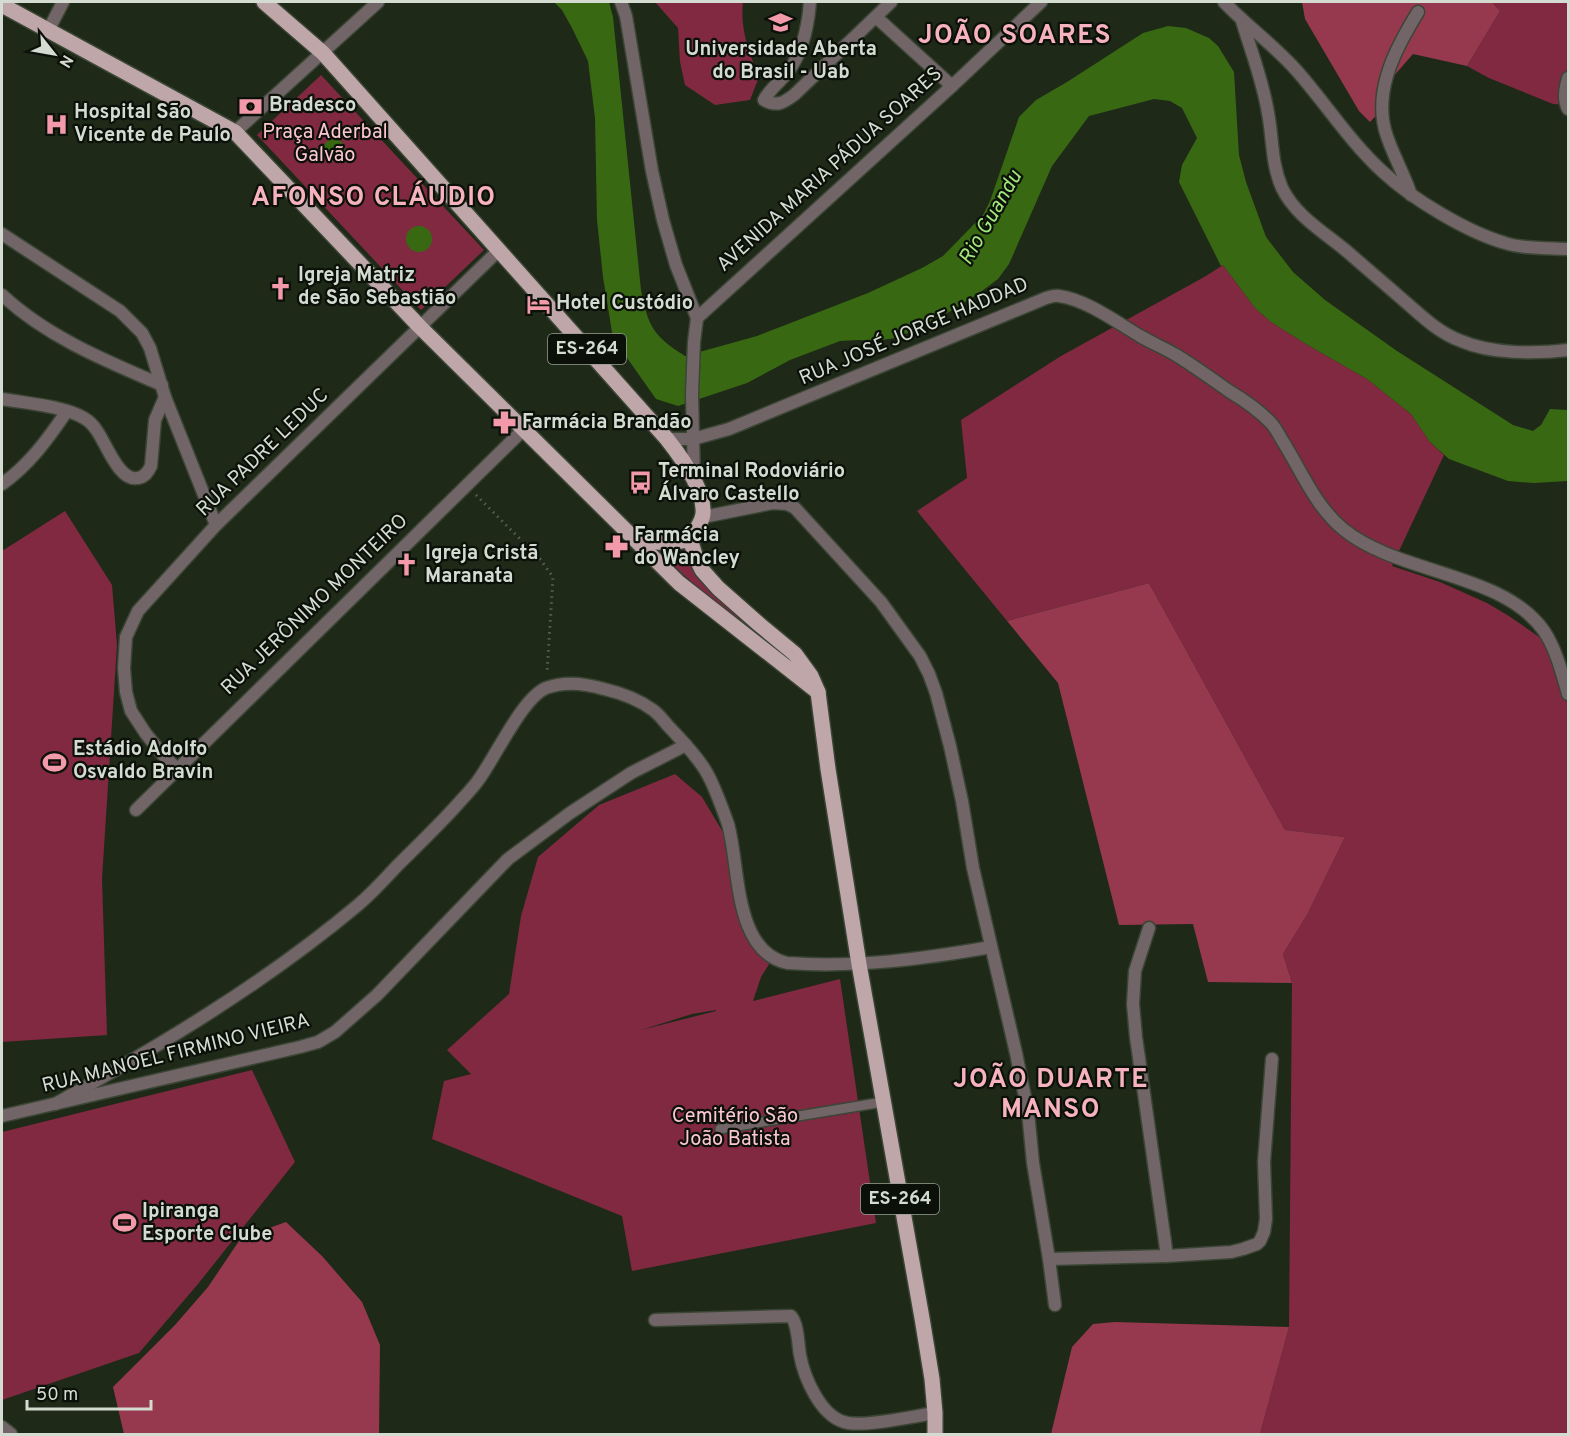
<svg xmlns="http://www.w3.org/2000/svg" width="1570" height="1436" font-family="Overpass,sans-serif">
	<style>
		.green { fill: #802940; fill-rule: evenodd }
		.forest { fill: #96394f }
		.water { fill: #386912 }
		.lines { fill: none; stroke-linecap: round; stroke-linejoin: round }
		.service-casing { stroke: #3b4535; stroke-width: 12 }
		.minor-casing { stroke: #3b4535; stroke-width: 15 }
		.tertiary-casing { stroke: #3b4535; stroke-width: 15 }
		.primary-casing { stroke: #3b4535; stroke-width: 18 }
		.path { stroke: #586253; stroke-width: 3; stroke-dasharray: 1.5 4.5; stroke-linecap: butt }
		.service { stroke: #716567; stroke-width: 9 }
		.minor { stroke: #716567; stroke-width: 12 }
		.tertiary { stroke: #716567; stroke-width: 12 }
		.primary { stroke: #bea6a9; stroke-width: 15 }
		.labels { text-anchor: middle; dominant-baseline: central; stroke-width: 4.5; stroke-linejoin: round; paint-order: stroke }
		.shield { fill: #0b1009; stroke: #989e94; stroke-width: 1.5 }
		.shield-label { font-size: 18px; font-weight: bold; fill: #d4dbd0 }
		.poi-label { font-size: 20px; font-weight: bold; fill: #d4dbd0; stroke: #0b1009; text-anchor: start }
		.park-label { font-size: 20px; fill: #fdc7cf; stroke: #0b1009 }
		.street-label { font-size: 20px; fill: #d4dbd0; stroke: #0b1009 }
		.water-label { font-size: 21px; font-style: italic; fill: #a2e77b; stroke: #0b1009 }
		.district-label { font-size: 26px; font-weight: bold; letter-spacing: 1.5px; fill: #f6b3bd; stroke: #0b1009 }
	</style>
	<rect width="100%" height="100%" fill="#1e2918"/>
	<!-- green -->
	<g class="green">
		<path d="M 655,2 L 743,2 C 740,29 749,52 759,77 L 750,100 L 715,105 L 685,85 L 680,62 L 678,28 Z"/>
		<path d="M 1492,2 L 1568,2 L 1568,105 L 1553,104 L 1489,78 L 1467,66 L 1500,11 Z"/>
		<path d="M 321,75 L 484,250 L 421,310 L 257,135 Z"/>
		<path d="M 1223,265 L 1255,308 L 1271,322 L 1306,344 L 1367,379 L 1411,414 L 1430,442 L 1444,455 L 1392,566 L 1440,582 L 1487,603 L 1509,616 L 1545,641 L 1568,686 L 1568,1434 L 1260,1434 L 1289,1327 L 1292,983 L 1283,954 L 1307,915 L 1345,837 L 1285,830 L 1149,583 L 1007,621 L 917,511 L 967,478 L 961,420 L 1061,356 L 1206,276 Z"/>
		<path d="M 65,511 L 112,585 L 117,645 L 102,879 L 107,1035 L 2,1042 L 2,551 Z"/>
		<path d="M 684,551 L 699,578 L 758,633 L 757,636 L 702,591 L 661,555 Z"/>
		<path d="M 675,774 L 702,797 L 733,849 L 755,931 L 771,961 L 761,977 L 753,1001 L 840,979 L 876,1223 L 632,1271 L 622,1216 L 432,1139 L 444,1081 L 471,1074 L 447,1050 L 509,994 L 521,916 L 538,857 L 599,805 ZM 716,1010 L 716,1011 L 641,1030 L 692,1014 Z"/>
		<path d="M 252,1070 L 295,1162 L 198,1284 L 139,1353 L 2,1400 L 2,1132 Z"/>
	</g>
	<!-- forest -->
	<g class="forest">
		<path d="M 1302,2 L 1492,2 L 1500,11 L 1467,66 L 1413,54 L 1392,78 L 1388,103 L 1370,122 L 1359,111 L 1305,19 Z"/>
		<path d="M 1149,583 L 1285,830 L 1345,837 L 1307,915 L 1283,954 L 1292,983 L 1208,982 L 1193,924 L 1119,925 L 1058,683 L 1007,621 Z"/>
		<path d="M 286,1222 L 322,1256 L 362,1302 L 380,1345 L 379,1434 L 124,1434 L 113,1387 L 175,1325 L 208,1287 L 241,1238 Z"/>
		<path d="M 1115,1322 L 1289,1327 L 1260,1434 L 1051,1434 L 1072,1347 L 1093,1324 Z"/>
	</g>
	<!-- water -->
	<g class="water">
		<path d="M 554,2 L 609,2 L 613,17 L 641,290 C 648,326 653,336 685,356 L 757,336 L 868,293 L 922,268 L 943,256 L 983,215 L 990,201 L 1019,117 L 1036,100 L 1067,82 L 1143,33 L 1168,26 L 1186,28 L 1209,38 L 1218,46 L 1234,72 L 1239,155 L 1246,182 L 1266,237 L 1293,272 L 1325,300 L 1397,351 L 1513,425 L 1533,431 L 1541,425 L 1550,409 L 1568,410 L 1568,481 L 1534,483 L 1508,481 L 1449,459 L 1430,442 L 1411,414 L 1367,379 L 1306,344 L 1271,322 L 1255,308 L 1223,265 L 1221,266 L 1179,182 L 1182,165 L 1197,138 L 1182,108 L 1170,101 L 1154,99 L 1089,116 L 1052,166 L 1009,264 L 998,279 L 978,294 L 944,315 L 915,330 L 895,338 L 875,341 L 858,340 L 840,341 L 790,360 L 747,383 L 678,406 L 656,399 L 613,338 L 603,277 L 597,220 L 595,118 L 588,61 L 572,28 L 562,10 Z"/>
		<circle cx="334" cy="150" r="11"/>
		<circle cx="419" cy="239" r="13"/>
	</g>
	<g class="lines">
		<defs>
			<path id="service" d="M 720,1129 L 883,1102"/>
			<g id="minor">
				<path d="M 810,2 C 808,27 803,54 786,74 C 779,83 769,90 764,100 C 777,107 783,103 794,95 L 891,2"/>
				<path d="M 1224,2 C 1247,26 1275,46 1297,71 C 1326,104 1350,142 1383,172 C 1412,199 1467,232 1505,243 C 1521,249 1551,248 1568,249"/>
				<path d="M 876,17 L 952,86"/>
				<path d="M 1242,21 C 1251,51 1263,81 1268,113 C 1273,138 1271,163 1282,188 C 1296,217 1327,234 1350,254 C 1367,269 1385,284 1402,299 C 1421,315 1437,332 1461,341 C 1491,354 1536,354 1568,350"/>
				<path d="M 49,29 L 63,2"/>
				<path d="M 1568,78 C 1565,89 1563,99 1568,109"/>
				<path d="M 235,132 L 378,2"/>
				<path d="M 1411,195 C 1404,173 1391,152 1385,130 C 1374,88 1397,46 1418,12"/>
				<path d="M 2,234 L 120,311 L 142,333 L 150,348 L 165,397 L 216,525"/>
				<path d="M 2,295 C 47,337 106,361 162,385"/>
				<path d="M 697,318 L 952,86 L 1041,2"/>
				<path d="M 2,399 C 25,403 63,406 84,418 C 89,421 94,426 97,431 C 106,443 119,482 138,478 C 145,477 148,472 151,466 L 155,420 L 165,397"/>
				<path d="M 667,439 L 693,439 L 729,429 L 1046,298 C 1050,297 1054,295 1059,296 C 1085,299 1118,323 1140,336 C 1152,343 1164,348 1176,355 C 1194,366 1212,379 1229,391 C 1244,400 1260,411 1272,424 C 1276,429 1279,435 1282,440 C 1301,470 1315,506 1343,529 C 1399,575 1503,572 1544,631 C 1556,649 1562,673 1568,694"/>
				<path d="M 2,484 C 29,465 48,439 67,411"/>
				<path d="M 703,517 L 773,503 L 787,504 L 795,508 L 881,602 L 920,656 L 929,674 L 936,693 L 950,746 L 962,801 L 973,868 L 1016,1053 L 1028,1112 L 1033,1163 L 1049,1259 L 1055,1305"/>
				<path d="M 176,768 L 163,755 L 146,734 L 131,711 L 126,692 L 124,668 L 126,637 L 138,611 L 216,525 L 499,250"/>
				<path d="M 136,810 L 523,430"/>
				<path d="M 1149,928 L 1135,971 L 1133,1004 L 1136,1037 L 1167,1256"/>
				<path d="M 55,1104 C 161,1045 265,983 358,905 C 372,893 384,880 396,867 C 416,847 437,827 456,806 C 463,798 471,790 477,782 C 494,760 522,698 546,688 C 564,681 587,684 604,689 C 621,693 638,699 653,710 C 660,715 665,723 671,729 C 683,742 700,759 708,775 C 715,788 723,810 728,824 C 740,866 733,951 787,963 C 856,968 923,959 991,947"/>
				<path d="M 2,1116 L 300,1047 L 318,1042 L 335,1032 L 377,995 L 508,859 L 570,813 L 631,773 L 686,745"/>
				<path d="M 1049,1259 L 1167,1256 L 1231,1252 L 1243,1249 L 1257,1244 L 1260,1241 L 1264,1232 L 1266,1219 L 1264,1162 L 1272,1059"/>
				<path d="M 655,1320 L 791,1316 C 798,1324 798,1344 800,1355 C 804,1377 820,1415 844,1422 C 861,1428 914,1416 935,1413"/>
				<path d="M 2,1427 L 11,1434"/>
			</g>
			<path id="tertiary" d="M 621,2 L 626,16 L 652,171 L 663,220 L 676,265 L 697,318 L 694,342 L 692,394 L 694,479"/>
			<g id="primary">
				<path d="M 264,2 L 323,53 L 667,439 C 682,458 705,490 703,514 C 702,522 695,532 690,539"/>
				<path d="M 2,5 L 235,132 L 420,327 L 679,583 L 818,692"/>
				<path d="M 635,538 C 656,543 669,545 690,539"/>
				<path d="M 690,539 L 696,558 L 702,570 L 718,588 L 760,625 L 795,654 L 811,676 L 818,692 L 828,769 L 859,964 L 922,1318 L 932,1379 L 935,1413 L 935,1434"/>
			</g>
		</defs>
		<!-- service casing -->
		<use href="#service" class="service-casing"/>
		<!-- minor casing -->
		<use href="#minor" class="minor-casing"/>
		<!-- tertiary casing -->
		<use href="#tertiary" class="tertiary-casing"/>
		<!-- primary casing -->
		<use href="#primary" class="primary-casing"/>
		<!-- path -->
		<path class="path" d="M 476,495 L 540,559 L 553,577 L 547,673"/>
		<!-- service -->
		<use href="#service" class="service"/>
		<!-- minor -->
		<use href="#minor" class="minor"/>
		<!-- tertiary -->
		<use href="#tertiary" class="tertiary"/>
		<!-- primary -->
		<use href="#primary" class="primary"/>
	</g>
	<!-- icons -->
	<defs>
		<symbol id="university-bare" viewBox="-9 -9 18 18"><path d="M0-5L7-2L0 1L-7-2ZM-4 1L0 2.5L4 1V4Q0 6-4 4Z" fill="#f39aaa" stroke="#0b1009" stroke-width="2.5" paint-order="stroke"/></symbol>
		<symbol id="bank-bare" viewBox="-9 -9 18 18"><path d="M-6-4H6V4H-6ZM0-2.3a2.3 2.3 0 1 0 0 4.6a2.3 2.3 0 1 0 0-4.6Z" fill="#f39aaa" stroke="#0b1009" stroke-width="2.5" paint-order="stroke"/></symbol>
		<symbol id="hospital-bare" viewBox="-9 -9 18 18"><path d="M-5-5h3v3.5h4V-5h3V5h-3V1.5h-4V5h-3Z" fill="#f39aaa" stroke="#0b1009" stroke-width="2.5" paint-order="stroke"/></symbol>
		<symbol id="church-bare" viewBox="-9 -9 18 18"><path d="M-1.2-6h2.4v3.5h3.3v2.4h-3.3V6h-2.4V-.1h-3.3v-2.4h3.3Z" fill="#f39aaa" stroke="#0b1009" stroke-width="2.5" paint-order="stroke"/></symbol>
		<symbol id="hotel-bare" viewBox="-9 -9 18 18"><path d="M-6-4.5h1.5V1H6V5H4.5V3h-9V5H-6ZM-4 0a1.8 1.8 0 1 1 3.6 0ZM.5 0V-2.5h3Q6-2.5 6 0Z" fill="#f39aaa" stroke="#0b1009" stroke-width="2.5" paint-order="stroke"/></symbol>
		<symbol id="pharmacy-bare" viewBox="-9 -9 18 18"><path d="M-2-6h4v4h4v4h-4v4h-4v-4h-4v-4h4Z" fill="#f39aaa" stroke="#0b1009" stroke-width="2.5" paint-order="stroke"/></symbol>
		<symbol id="bus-bare" viewBox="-9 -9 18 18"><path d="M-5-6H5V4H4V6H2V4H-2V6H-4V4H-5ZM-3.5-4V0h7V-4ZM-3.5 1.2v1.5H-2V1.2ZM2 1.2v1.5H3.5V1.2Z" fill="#f39aaa" stroke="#0b1009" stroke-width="2.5" paint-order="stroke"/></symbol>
		<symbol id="stadium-bare" viewBox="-9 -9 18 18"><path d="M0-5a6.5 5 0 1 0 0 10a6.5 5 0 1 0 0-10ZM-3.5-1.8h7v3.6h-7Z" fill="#f39aaa" stroke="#0b1009" stroke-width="2.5" paint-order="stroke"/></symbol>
	</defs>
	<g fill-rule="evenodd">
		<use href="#university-bare" x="764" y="6" width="33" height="33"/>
		<use href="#bank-bare" x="234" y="90" width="33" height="33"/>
		<use href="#hospital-bare" x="40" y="108" width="33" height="33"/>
		<use href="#church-bare" x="264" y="272" width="33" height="33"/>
		<use href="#hotel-bare" x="522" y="288" width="33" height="33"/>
		<use href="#pharmacy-bare" x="488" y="406" width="33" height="33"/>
		<use href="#bus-bare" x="624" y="466" width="33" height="33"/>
		<use href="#pharmacy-bare" x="600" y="530" width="33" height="33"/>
		<use href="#church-bare" x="390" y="548" width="33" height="33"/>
		<use href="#stadium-bare" x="38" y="746" width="33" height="33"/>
		<use href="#stadium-bare" x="108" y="1206" width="33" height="33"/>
	</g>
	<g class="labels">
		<!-- shield labels -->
		<g class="shield">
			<rect x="548" y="334" width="78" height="30" rx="4.5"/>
			<rect x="861" y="1184" width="78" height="30" rx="4.5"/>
		</g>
		<g class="shield-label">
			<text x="587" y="349">ES-264</text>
			<text x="900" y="1199">ES-264</text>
		</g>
		<!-- poi labels -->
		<g class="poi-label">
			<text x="781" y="50" text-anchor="middle">Universidade Aberta<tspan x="781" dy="23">do Brasil - Uab</tspan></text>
			<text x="269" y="106">Bradesco</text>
			<text x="74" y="113">Hospital São<tspan x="74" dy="23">Vicente de Paulo</tspan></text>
			<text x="298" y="276">Igreja Matriz<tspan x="298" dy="23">de São Sebastião</tspan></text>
			<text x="556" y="304">Hotel Custódio</text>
			<text x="522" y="423">Farmácia Brandão</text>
			<text x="658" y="472">Terminal Rodoviário<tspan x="658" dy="23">Álvaro Castello</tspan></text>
			<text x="634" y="536">Farmácia<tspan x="634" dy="23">do Wancley</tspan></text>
			<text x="425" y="554">Igreja Cristã<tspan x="425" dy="23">Maranata</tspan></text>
			<text x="73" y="750">Estádio Adolfo<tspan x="73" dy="23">Osvaldo Bravin</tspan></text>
			<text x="142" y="1212">Ipiranga<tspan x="142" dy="23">Esporte Clube</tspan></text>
		</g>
		<!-- park labels -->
		<g class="park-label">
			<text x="325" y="133">Praça Aderbal<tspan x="325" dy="23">Galvão</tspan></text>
			<text x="735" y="1117">Cemitério São<tspan x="735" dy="23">João Batista</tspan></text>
		</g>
		<!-- street labels -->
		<g class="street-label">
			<text transform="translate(830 170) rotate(-42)">AVENIDA MARIA PÁDUA SOARES</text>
			<text transform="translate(914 332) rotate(-23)">RUA JOSÉ JORGE HADDAD</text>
			<text transform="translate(263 453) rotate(-44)">RUA PADRE LEDUC</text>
			<text transform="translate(315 605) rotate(-44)">RUA JERÔNIMO MONTEIRO</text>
			<text transform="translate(176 1054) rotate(-14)">RUA MANOEL FIRMINO VIEIRA</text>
		</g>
		<!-- water labels -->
		<g class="water-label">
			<text transform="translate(991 218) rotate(-60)">Rio Guandu</text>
		</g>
		<!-- district labels -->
		<g class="district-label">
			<text x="1015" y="36">JOÃO SOARES</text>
			<text x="374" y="198">AFONSO CLÁUDIO</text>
			<text x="1051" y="1080">JOÃO DUARTE<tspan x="1051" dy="30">MANSO</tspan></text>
		</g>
	</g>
	<!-- border -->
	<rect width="1570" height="1436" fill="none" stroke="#d4dbd0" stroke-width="6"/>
	<!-- north arrow -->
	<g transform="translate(54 54) rotate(121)" stroke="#0b1009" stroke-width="4.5" paint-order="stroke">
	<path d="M0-4.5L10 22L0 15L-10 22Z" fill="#d4dbd0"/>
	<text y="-9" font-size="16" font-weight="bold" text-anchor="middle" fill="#d4dbd0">N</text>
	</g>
	<!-- scale -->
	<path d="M27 1400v9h124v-9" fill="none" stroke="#d4dbd0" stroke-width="3"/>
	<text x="36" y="1400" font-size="18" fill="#d4dbd0" stroke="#0b1009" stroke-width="4.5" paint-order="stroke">50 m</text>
</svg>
